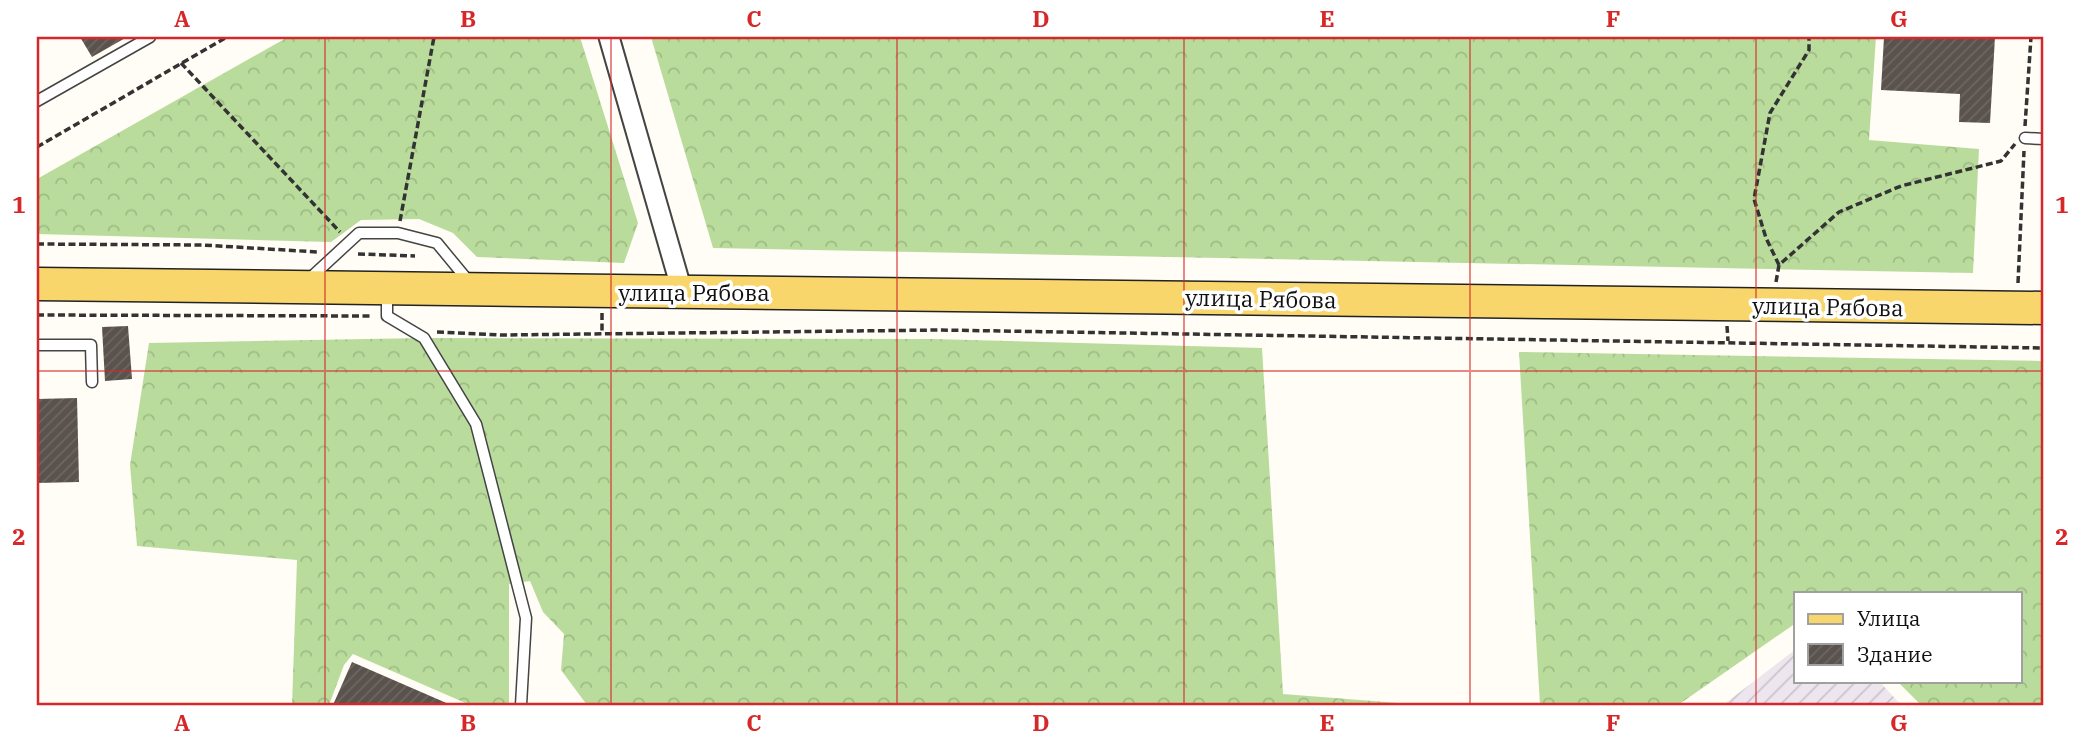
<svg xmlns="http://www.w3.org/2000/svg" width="2081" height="742" font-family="'IBM Plex Serif',serif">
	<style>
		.industrial { fill: url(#industrial-furrows) }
		.forest { fill: url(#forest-crowns) }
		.building { fill: url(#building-hatch) }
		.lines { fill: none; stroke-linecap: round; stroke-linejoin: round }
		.lane-casing { stroke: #444; stroke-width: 13 }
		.street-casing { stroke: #444; stroke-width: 23 }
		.primary-casing { stroke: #222; stroke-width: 35 }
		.path { stroke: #333; stroke-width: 3.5; stroke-dasharray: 7 3.5; stroke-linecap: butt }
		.lane { stroke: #fff; stroke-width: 10 }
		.street { stroke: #fff; stroke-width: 19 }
		.primary { stroke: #f9d66b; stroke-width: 32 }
		.grid { fill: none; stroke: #d62828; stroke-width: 2; stroke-opacity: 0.55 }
		.labels { text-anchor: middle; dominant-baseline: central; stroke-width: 7; stroke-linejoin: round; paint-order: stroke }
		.street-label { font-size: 23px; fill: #111; stroke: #fff }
		.neatline { fill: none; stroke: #d62828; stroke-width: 2.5 }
		.grid-label { font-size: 23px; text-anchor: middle; font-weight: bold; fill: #d62828 }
	</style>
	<defs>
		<pattern id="industrial-furrows" width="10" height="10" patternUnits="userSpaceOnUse" patternTransform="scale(1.75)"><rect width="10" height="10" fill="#eee6ef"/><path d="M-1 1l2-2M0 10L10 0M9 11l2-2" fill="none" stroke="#cbc4cc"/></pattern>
		<pattern id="forest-crowns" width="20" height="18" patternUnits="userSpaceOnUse" patternTransform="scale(1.75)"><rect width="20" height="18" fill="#b9dc9c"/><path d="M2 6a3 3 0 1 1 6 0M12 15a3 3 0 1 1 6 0" fill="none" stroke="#9ebc85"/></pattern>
		<pattern id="building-hatch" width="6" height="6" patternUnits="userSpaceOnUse" patternTransform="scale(1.75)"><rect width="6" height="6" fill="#5a524d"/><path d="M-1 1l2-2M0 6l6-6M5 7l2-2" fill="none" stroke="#6d6662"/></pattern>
	</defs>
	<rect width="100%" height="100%" fill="#fffdf5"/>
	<!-- industrial -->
	<path class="industrial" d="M 1796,649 L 1796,681 L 1879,681 L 1901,705 L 1723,705 Z"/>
	<!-- forest -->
	<g class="forest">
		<path d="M 288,37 L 580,37 L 638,223 L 624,263 L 477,257 L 453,233 L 419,219 L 361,220 L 331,242 L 37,234 L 37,179 Z"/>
		<path d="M 651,37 L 1876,37 L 1869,140 L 1979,149 L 1973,273 L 713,248 Z"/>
		<path d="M 424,338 L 934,339 L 1262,348 L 1283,694 L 1424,705 L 587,705 L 561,670 L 564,634 L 543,612 L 530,581 L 509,584 L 509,705 L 470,705 L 353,654 L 344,665 L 329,705 L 292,705 L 297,560 L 137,546 L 130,465 L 149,343 Z"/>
		<path d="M 1519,352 L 2044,361 L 2044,705 L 1921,705 L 1897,681 L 2020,681 L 2020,593 L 1796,593 L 1796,623 L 1678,705 L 1540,705 Z"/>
	</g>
	<!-- building -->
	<g class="building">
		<path d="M 80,37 L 127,37 L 92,57 Z"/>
		<path d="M 1884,37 L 1995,37 L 1990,123 L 1959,122 L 1960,94 L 1881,90 Z"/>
		<path d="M 128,326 L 132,379 L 105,381 L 102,327 Z"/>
		<path d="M 77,398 L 79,482 L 37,483 L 37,399 Z"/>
		<path d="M 352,662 L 451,705 L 333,705 Z"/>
	</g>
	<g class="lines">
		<defs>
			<g id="lane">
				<path d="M 37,101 L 150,37"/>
				<path d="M 2025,138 L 2044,139"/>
				<path d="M 307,281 L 359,233 L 398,233 L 437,243 L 470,283"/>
				<path d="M 387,292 L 387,316 L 424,338 L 476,424 L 526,618 L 521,705"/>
				<path d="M 37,345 L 91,345 L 92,382"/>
			</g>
			<path id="street" d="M 609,37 L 682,291"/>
			<path id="primary" d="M 37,284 L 2044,308"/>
		</defs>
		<!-- lane casing -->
		<use href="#lane" class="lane-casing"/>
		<!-- street casing -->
		<use href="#street" class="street-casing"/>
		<!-- primary casing -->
		<use href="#primary" class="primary-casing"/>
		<!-- path -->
		<g class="path">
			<path d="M 181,63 L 340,232"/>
			<path d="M 2025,126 L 2031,37"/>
			<path d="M 37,147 L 227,37"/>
			<path d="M 400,221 L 434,37"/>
			<path d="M 37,244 L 202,245 L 318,252"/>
			<path d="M 358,254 L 415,256"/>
			<path d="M 1779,265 L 1766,238 L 1754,199 L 1770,113 L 1809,50 L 1809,37"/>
			<path d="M 1776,282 L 1779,265 L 1839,212 L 1901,186 L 2001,161 L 2015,144"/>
			<path d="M 2018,283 L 2024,151"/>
			<path d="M 602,313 L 602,333"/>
			<path d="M 37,315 L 373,316"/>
			<path d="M 1727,326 L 1728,341"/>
			<path d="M 437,332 L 502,335 L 940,330 L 2044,348"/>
		</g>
		<!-- lane -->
		<use href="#lane" class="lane"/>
		<!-- street -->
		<use href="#street" class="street"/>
		<!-- primary -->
		<use href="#primary" class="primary"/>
	</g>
	<!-- grid -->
	<path class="grid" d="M 325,37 L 325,705M 611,37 L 611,705M 897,37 L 897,705M 1184,37 L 1184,705M 1470,37 L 1470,705M 1756,37 L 1756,705M 37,371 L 2044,371"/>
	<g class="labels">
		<!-- street labels -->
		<g class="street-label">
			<text x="694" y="292">улица Рябова</text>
			<text transform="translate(1261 298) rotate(1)">улица Рябова</text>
			<text transform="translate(1828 306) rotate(1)">улица Рябова</text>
		</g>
	</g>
	<!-- border -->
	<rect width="2081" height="742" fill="none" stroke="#ffffff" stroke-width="77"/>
	<!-- legend -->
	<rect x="1794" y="592" width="228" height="91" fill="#ffffff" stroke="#a0a0a0" stroke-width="2"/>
	<rect x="1808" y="614" width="35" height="10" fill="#f9d66b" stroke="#a0a0a0" stroke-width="2"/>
	<text x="1857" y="626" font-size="21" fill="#111111">Улица</text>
	<rect x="1808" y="644" width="35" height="21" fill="url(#building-hatch)" stroke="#a0a0a0" stroke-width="2"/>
	<text x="1857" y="662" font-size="21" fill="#111111">Здание</text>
	<rect x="38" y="38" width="2004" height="666" class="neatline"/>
	<g class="grid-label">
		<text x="182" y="27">A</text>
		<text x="468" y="27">B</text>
		<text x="754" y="27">C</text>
		<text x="1041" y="27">D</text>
		<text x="1327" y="27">E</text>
		<text x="1613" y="27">F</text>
		<text x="1899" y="27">G</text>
		<text x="19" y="213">1</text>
		<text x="2062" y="213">1</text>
		<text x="19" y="545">2</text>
		<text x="2062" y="545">2</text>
		<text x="182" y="731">A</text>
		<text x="468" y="731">B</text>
		<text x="754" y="731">C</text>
		<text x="1041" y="731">D</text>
		<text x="1327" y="731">E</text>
		<text x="1613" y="731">F</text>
		<text x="1899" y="731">G</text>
	</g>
</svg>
